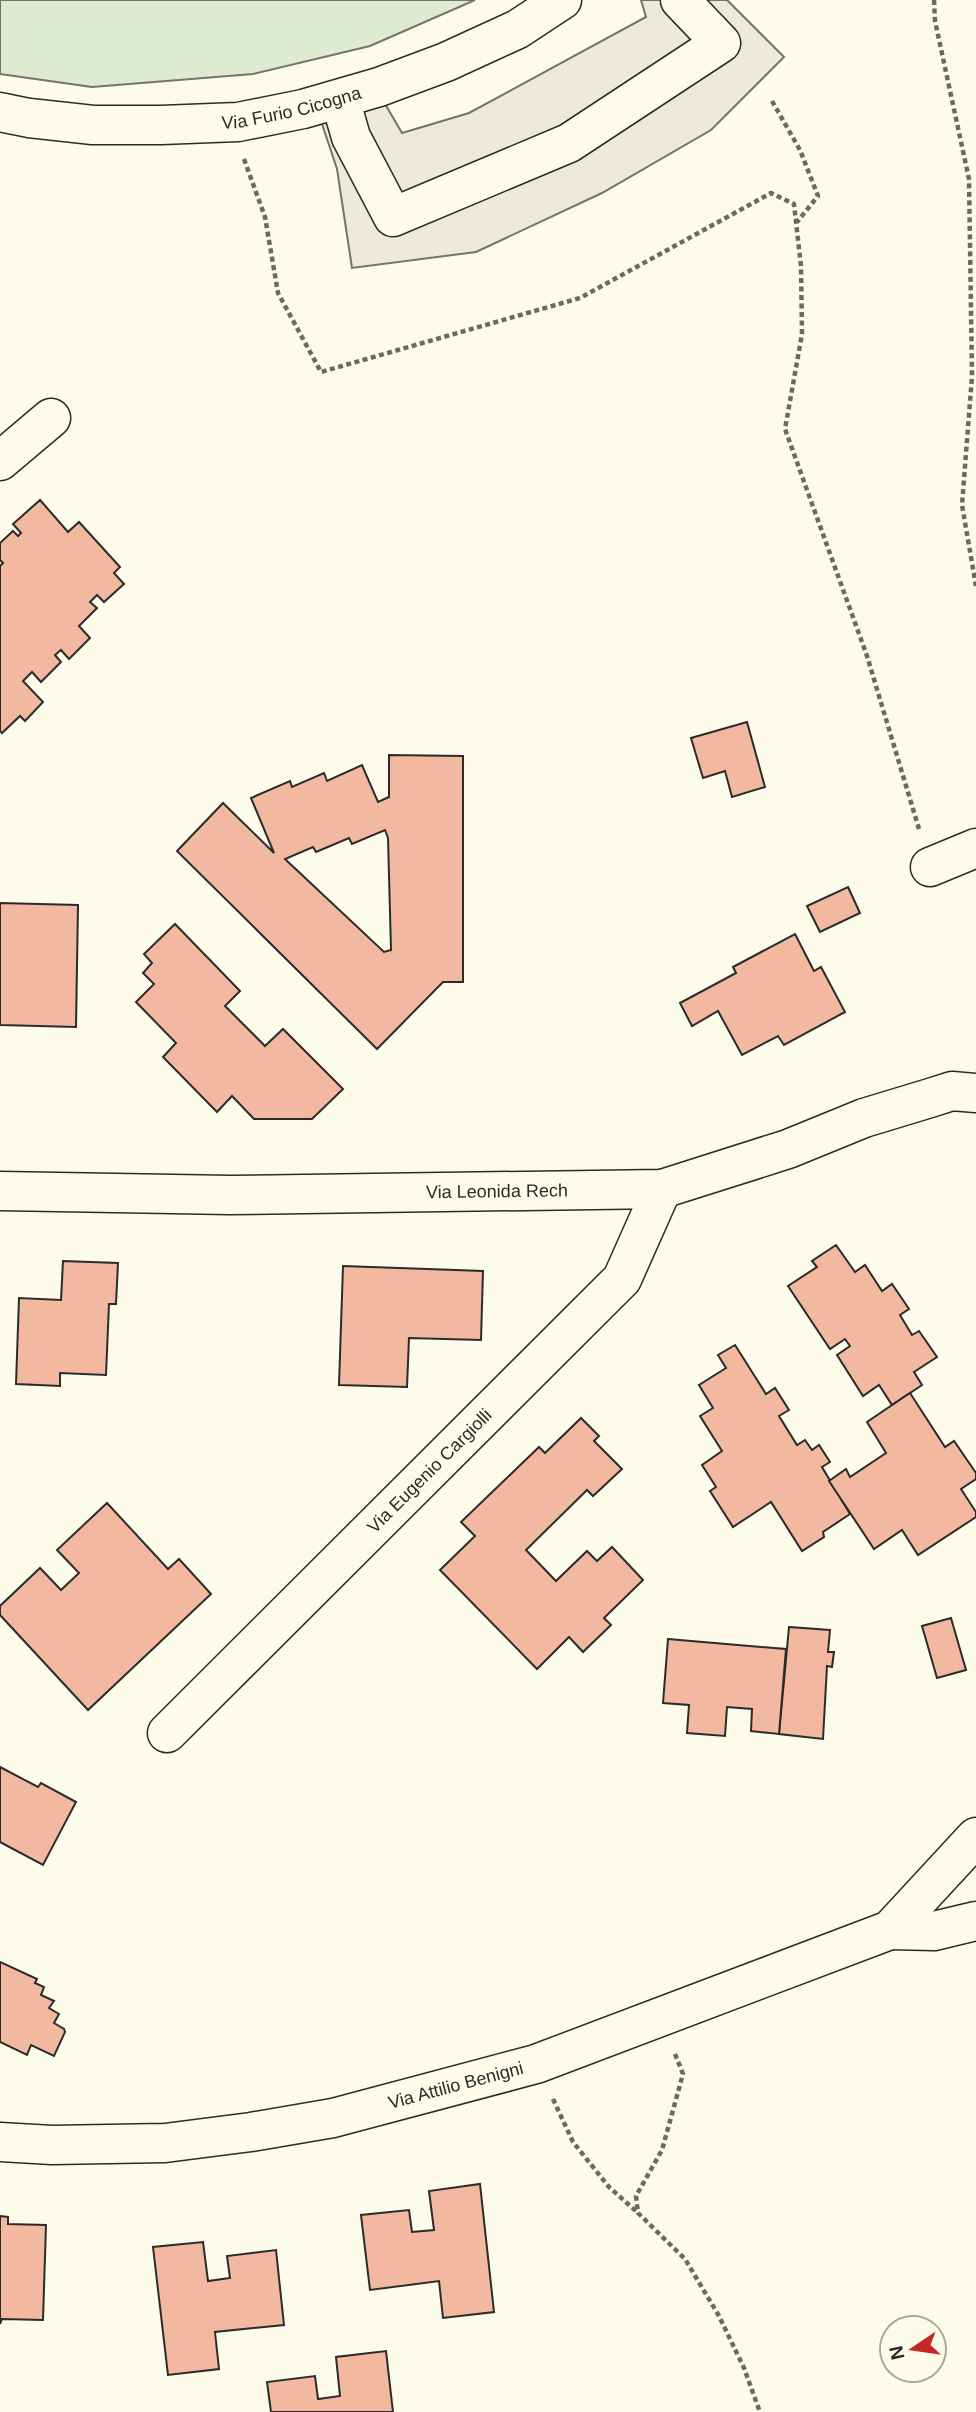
<svg xmlns="http://www.w3.org/2000/svg" width="976" height="2412" font-family="Helvetica,sans-serif">
	<style>
		.green { fill: #deebd1; stroke: #74746e; stroke-width: 2 }
		.parking { fill: #eceadb; stroke: #74746e; stroke-width: 2 }
		.building { fill: #f2b8a0; stroke: #2b2b2b; stroke-width: 2; fill-rule: evenodd }
		.lines { fill: none; stroke-linecap: round; stroke-linejoin: round }
		.minor-casing { stroke: #2b2b2b; stroke-width: 41 }
		.path { stroke: #6a6964; stroke-width: 4.5; stroke-dasharray: 5 3.5; stroke-linecap: butt }
		.minor { stroke: #fdfbea; stroke-width: 38 }
		.labels { text-anchor: middle; dominant-baseline: central; stroke-width: 5; stroke-linejoin: round; paint-order: stroke }
		.street-label { font-size: 18px; fill: #2b2b2b; stroke: #fdfbea }
	</style>
	<rect width="100%" height="100%" fill="#fdfbea"/>
	<!-- green -->
	<path class="green" d="M 0,0 L 475,0 L 370,46 L 253,74 L 92,87 L 0,74 Z"/>
	<!-- parking -->
	<path class="parking" d="M 641,0 L 727,0 L 784,57 L 711,130 L 602,193 L 476,252 L 352,268 L 337,169 L 318,112 L 381,97 L 402,133 L 469,113 L 646,17 Z"/>
	<!-- building -->
	<g class="building">
		<path d="M 40,500 L 68,532 L 79,522 L 120,567 L 114,573 L 124,584 L 104,602 L 97,595 L 90,602 L 97,608 L 79,626 L 90,638 L 69,659 L 61,650 L 55,655 L 61,662 L 41,682 L 32,672 L 23,681 L 43,702 L 25,721 L 20,716 L 2,733 L 0,731 L 0,566 L 3,563 L 0,560 L 0,543 L 13,531 L 18,536 L 21,533 L 13,524 Z"/>
		<path d="M 747,722 L 765,787 L 732,797 L 725,771 L 703,778 L 691,738 Z"/>
		<path d="M 389,755 L 463,756 L 463,982 L 443,982 L 377,1049 L 177,851 L 223,803 L 274,853 L 251,798 L 290,781 L 292,787 L 324,773 L 327,781 L 362,765 L 378,802 L 389,797 ZM 385,830 L 388,838 L 391,950 L 384,952 L 285,859 L 313,847 L 316,852 L 349,838 L 352,844 Z"/>
		<path d="M 848,887 L 860,913 L 820,932 L 807,906 Z"/>
		<path d="M 0,903 L 78,905 L 76,1027 L 0,1025 Z"/>
		<path d="M 175,924 L 240,991 L 225,1006 L 265,1046 L 283,1029 L 343,1089 L 312,1119 L 254,1119 L 232,1096 L 217,1112 L 163,1057 L 176,1043 L 136,1002 L 154,984 L 143,973 L 152,963 L 144,954 Z"/>
		<path d="M 795,934 L 814,971 L 821,967 L 845,1012 L 784,1045 L 778,1036 L 742,1055 L 718,1011 L 692,1026 L 680,1003 L 736,973 L 733,967 Z"/>
		<path d="M 836,1245 L 855,1272 L 865,1265 L 882,1291 L 892,1284 L 909,1309 L 900,1315 L 912,1335 L 919,1331 L 937,1357 L 914,1372 L 922,1385 L 892,1405 L 879,1385 L 863,1396 L 837,1355 L 850,1346 L 845,1339 L 830,1349 L 788,1286 L 817,1267 L 812,1261 Z"/>
		<path d="M 63,1261 L 118,1263 L 116,1304 L 109,1304 L 106,1375 L 60,1373 L 60,1386 L 16,1384 L 19,1298 L 61,1300 Z"/>
		<path d="M 343,1266 L 483,1271 L 481,1340 L 409,1338 L 407,1387 L 339,1385 Z"/>
		<path d="M 735,1345 L 766,1394 L 775,1388 L 789,1410 L 779,1416 L 797,1445 L 805,1440 L 812,1450 L 819,1445 L 830,1462 L 822,1467 L 850,1514 L 823,1532 L 824,1537 L 802,1551 L 771,1502 L 733,1527 L 710,1491 L 716,1487 L 702,1465 L 722,1451 L 700,1416 L 713,1408 L 699,1385 L 726,1368 L 718,1355 Z"/>
		<path d="M 910,1393 L 945,1447 L 954,1441 L 976,1473 L 976,1479 L 961,1489 L 976,1512 L 976,1517 L 918,1555 L 902,1530 L 874,1549 L 829,1481 L 846,1469 L 850,1477 L 886,1453 L 867,1422 Z"/>
		<path d="M 581,1418 L 599,1436 L 594,1441 L 622,1469 L 593,1496 L 587,1490 L 526,1550 L 556,1581 L 587,1551 L 597,1561 L 612,1547 L 643,1580 L 604,1618 L 611,1625 L 583,1652 L 569,1637 L 537,1669 L 440,1570 L 475,1536 L 461,1522 L 539,1447 L 545,1453 Z"/>
		<path d="M 107,1503 L 168,1569 L 179,1559 L 211,1594 L 88,1710 L 0,1615 L 0,1606 L 40,1568 L 61,1590 L 79,1573 L 57,1550 Z"/>
		<path d="M 951,1618 L 966,1670 L 937,1678 L 922,1626 Z"/>
		<path d="M 789,1627 L 830,1630 L 828,1652 L 834,1652 L 832,1667 L 827,1666 L 823,1739 L 779,1734 Z"/>
		<path d="M 668,1639 L 786,1649 L 779,1734 L 751,1731 L 752,1709 L 727,1707 L 725,1736 L 687,1733 L 689,1705 L 663,1703 Z"/>
		<path d="M 0,1767 L 38,1787 L 41,1783 L 76,1802 L 43,1865 L 0,1842 Z"/>
		<path d="M 0,1962 L 37,1979 L 35,1983 L 44,1987 L 41,1995 L 54,2001 L 49,2008 L 59,2014 L 54,2023 L 64,2029 L 65,2032 L 54,2056 L 31,2045 L 27,2055 L 0,2042 Z"/>
		<path d="M 480,2184 L 494,2312 L 443,2318 L 439,2281 L 370,2290 L 361,2215 L 409,2210 L 412,2232 L 434,2230 L 429,2191 Z"/>
		<path d="M 0,2216 L 8,2217 L 8,2224 L 46,2225 L 43,2320 L 2,2319 L 0,2324 Z"/>
		<path d="M 203,2242 L 208,2281 L 230,2278 L 227,2256 L 276,2250 L 284,2325 L 215,2332 L 219,2369 L 168,2375 L 153,2247 Z"/>
		<path d="M 386,2351 L 393,2412 L 271,2412 L 267,2382 L 315,2376 L 318,2399 L 340,2396 L 336,2357 Z"/>
	</g>
	<g class="lines">
		<defs>
			<g id="minor">
				<path d="M 340,99 L 351,137 L 393,217 L 569,143 L 721,43 L 680,0"/>
				<path id="s1" d="M 0,112 L 29,118 L 93,125 L 161,125 L 238,122 L 303,109 L 379,87 L 446,62 L 518,29 L 562,0"/>
				<path d="M 0,461 L 51,418"/>
				<path d="M 930,867 L 976,848"/>
				<path id="s2" d="M 0,1191 L 230,1195 L 662,1189 L 788,1149 L 864,1118 L 930,1098 L 952,1091 L 976,1093"/>
				<path id="s3" d="M 167,1733 L 622,1279 L 662,1189"/>
				<path d="M 890,1930 L 934,1931 L 976,1921"/>
				<path id="s4" d="M 0,2142 L 52,2145 L 165,2143 L 251,2132 L 333,2118 L 536,2064 L 890,1930 L 976,1837"/>
			</g>
		</defs>
		<!-- minor casing -->
		<use href="#minor" class="minor-casing"/>
		<!-- path -->
		<g class="path">
			<path d="M 934,0 L 935,21 L 969,179 L 972,376 L 962,505 L 976,586"/>
			<path d="M 772,101 L 800,150 L 818,196 L 797,222"/>
			<path d="M 244,159 L 265,217 L 278,293 L 321,372 L 580,298 L 771,193 L 794,204 L 801,266 L 802,334 L 785,429 L 867,656 L 919,829"/>
			<path d="M 675,2054 L 683,2074 L 662,2150 L 636,2196 L 638,2213 L 685,2259 L 719,2316 L 744,2368 L 760,2412"/>
			<path d="M 553,2099 L 573,2142 L 609,2187 L 637,2212"/>
		</g>
		<!-- minor -->
		<use href="#minor" class="minor"/>
	</g>
	<g class="labels">
		<!-- street labels -->
		<g class="street-label">
			<text stroke="none"><textPath href="#s1" startOffset="294">Via Furio Cicogna</textPath></text>
			<text stroke="none"><textPath href="#s2" startOffset="497">Via Leonida Rech</textPath></text>
			<text stroke="none"><textPath href="#s3" startOffset="371">Via Eugenio Cargiolli</textPath></text>
			<text stroke="none"><textPath href="#s4" startOffset="462">Via Attilio Benigni</textPath></text>
		</g>
	</g>
	<!-- north arrow -->
	<g transform="translate(913 2349) rotate(257)"><circle r="33" fill="#fdfbea" stroke="#a9a89e" stroke-width="2"/>
	<path d="M0-5L12 26L0 18L-12 26Z" fill="#c62828"/>
	<text y="-10" font-size="19" font-weight="bold" text-anchor="middle" fill="#2b2b2b">N</text>
	</g>
</svg>
